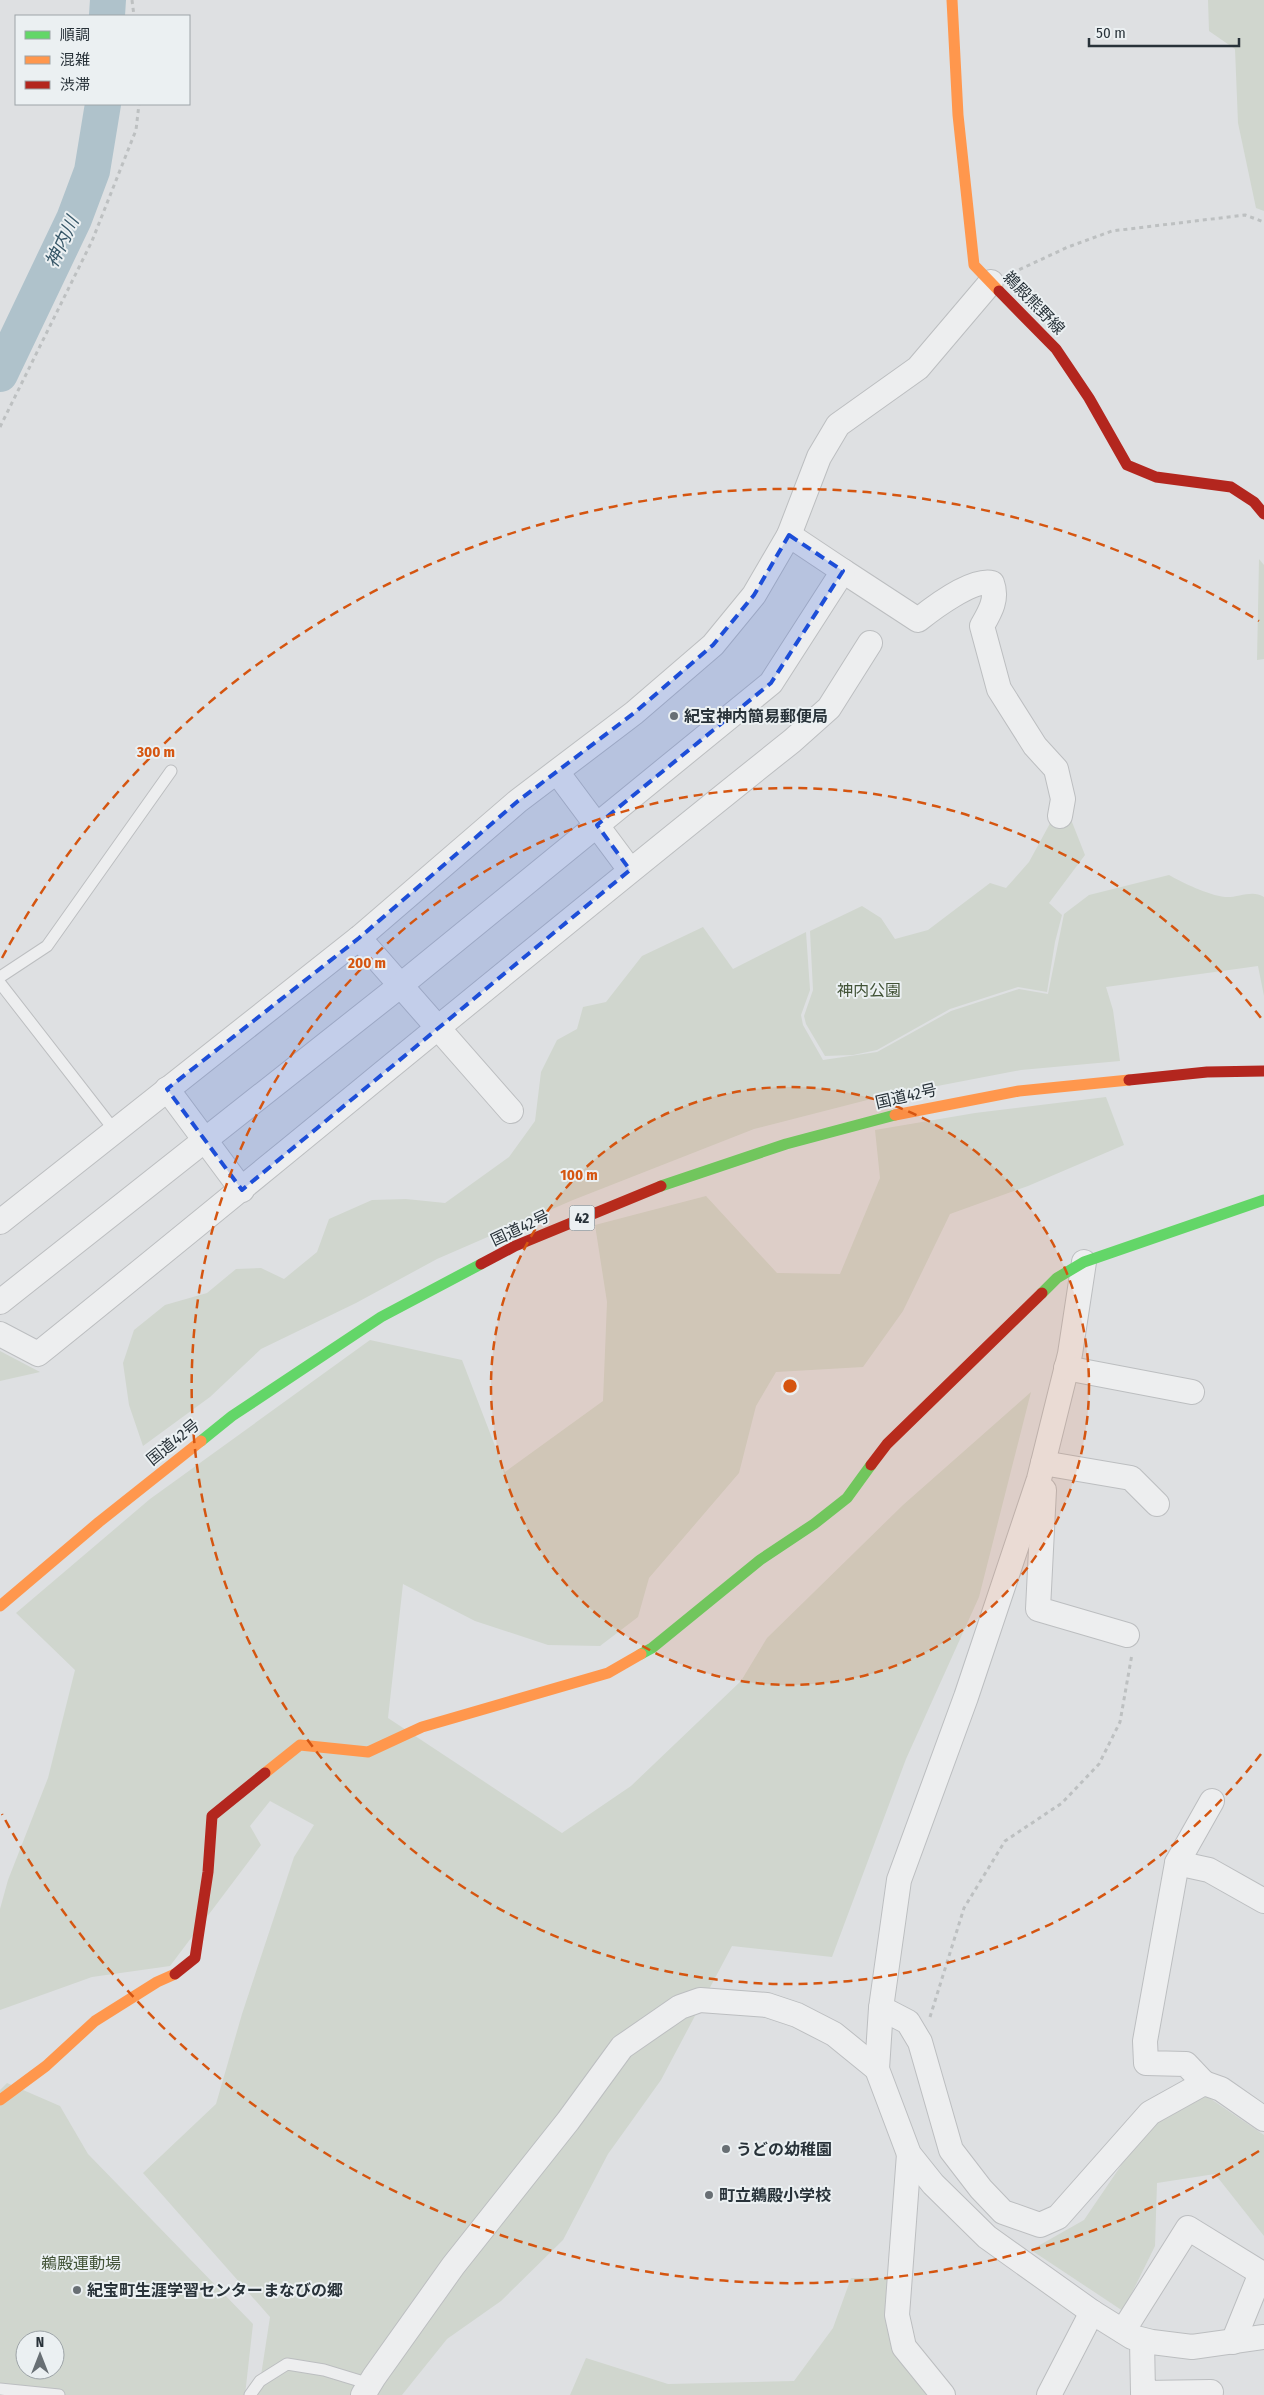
<svg xmlns="http://www.w3.org/2000/svg" width="1264" height="2395" font-family="'Fira Sans Condensed','Noto Sans JP',sans-serif">
	<style>
		.green { fill: #d0d6ce; fill-rule: evenodd }
		.lines { fill: none; stroke-linecap: round; stroke-linejoin: round }
		.river { stroke: #afc2cb; stroke-width: 36 }
		.lane-casing { stroke: #bcbec0; stroke-width: 13 }
		.street-casing { stroke: #bcbec0; stroke-width: 26 }
		.path { stroke: #bdc0c1; stroke-width: 3; stroke-dasharray: 4 4; stroke-linecap: butt }
		.lane { stroke: #edeeef; stroke-width: 11 }
		.street { stroke: #edeeef; stroke-width: 24 }
		.fast { stroke: #63d668; stroke-width: 11 }
		.slow { stroke: #ff974d; stroke-width: 11 }
		.jam { stroke: #b3261e; stroke-width: 11 }
		.marked { fill: #1d4ed8; fill-opacity: 0.2; stroke: #1d4ed8; stroke-width: 4; stroke-dasharray: 10 6; stroke-linejoin: round }
		.ring { fill: none; stroke: #d55510; stroke-width: 2.5; stroke-dasharray: 9 6 }
		.poi-dot { fill: #686f74; stroke: #ebf0f2; stroke-width: 2 }
		.labels { text-anchor: middle; dominant-baseline: central; stroke-width: 4; stroke-linejoin: round; paint-order: stroke }
		.shield { fill: #ebf0f2; stroke: #626b70; stroke-width: 1 }
		.shield-label { font-size: 15px; font-weight: bold; fill: #283239 }
		.street-label { font-size: 16px; fill: #283239; stroke: #ebf0f2 }
		.poi-label { font-size: 16px; font-weight: bold; fill: #283239; stroke: #ebf0f2; text-anchor: start }
		.park-label { font-size: 16px; fill: #425337; stroke: #ebf0f2 }
		.water-label { font-size: 18px; font-style: italic; fill: #375768; stroke: #ebf0f2 }
		.centre { fill: #d55510; stroke: #ebf0f2; stroke-width: 2.5 }
		.ring-label { font-size: 15px; text-anchor: middle; font-weight: bold; fill: #d55510; stroke: #ebf0f2; stroke-width: 4; stroke-linejoin: round; paint-order: stroke }
	</style>
	<rect width="100%" height="100%" fill="#dee0e2"/>
	<!-- green -->
	<g class="green">
		<path d="M 1208,0 L 1264,0 L 1264,211 L 1256,208 L 1238,123 L 1235,49 L 1209,31 Z"/>
		<path d="M 1259,559 L 1264,565 L 1264,659 L 1257,660 Z"/>
		<path d="M 1054,816 L 1070,817 L 1085,855 L 1049,903 L 1062,915 L 1055,942 L 1047,992 L 1018,987 L 950,1009 L 877,1050 L 853,1055 L 825,1056 L 806,1024 L 804,1016 L 813,990 L 810,931 L 862,906 L 881,918 L 895,939 L 928,930 L 990,883 L 1006,888 L 1029,862 Z"/>
		<path d="M 1169,875 C 1183,883 1208,895 1225,897 C 1238,898 1252,889 1264,897 L 1264,996 L 1258,966 L 1106,987 L 1113,1010 L 1120,1061 L 1021,1070 L 875,1098 L 754,1129 L 573,1200 L 437,1259 L 356,1303 L 261,1349 L 210,1397 L 143,1446 L 129,1405 L 123,1363 L 134,1330 L 165,1305 L 207,1293 L 236,1269 L 261,1268 L 284,1279 L 317,1252 L 329,1219 L 372,1200 L 406,1199 L 445,1203 L 509,1157 L 535,1121 L 541,1072 L 557,1040 L 577,1029 L 583,1007 L 606,1002 L 642,956 L 703,927 L 733,969 L 806,932 L 810,990 L 801,1015 L 803,1025 L 823,1060 L 877,1052 L 951,1011 L 1019,989 L 1048,994 L 1064,914 L 1089,895 Z"/>
		<path d="M 1106,1097 L 1124,1145 L 1028,1186 L 950,1214 L 903,1311 L 863,1367 L 776,1372 L 756,1406 L 739,1473 L 649,1578 L 638,1617 L 600,1646 L 548,1645 L 475,1621 L 403,1584 L 388,1718 L 562,1833 L 631,1786 L 741,1681 L 767,1638 L 903,1505 L 1031,1392 L 979,1597 L 906,1759 L 832,1957 L 732,1946 L 661,2080 L 608,2154 L 563,2240 L 501,2301 L 447,2339 L 402,2395 L 258,2395 L 270,2317 L 143,2173 L 216,2104 L 242,2014 L 294,1857 L 314,1825 L 270,1801 L 250,1826 L 261,1845 L 170,1966 L 92,1977 L 0,2010 L 0,1909 L 8,1880 L 48,1778 L 75,1670 L 16,1613 L 150,1499 L 370,1340 L 462,1360 L 505,1472 L 603,1401 L 607,1302 L 595,1225 L 706,1196 L 777,1273 L 840,1274 L 880,1178 L 875,1130 L 975,1113 Z"/>
		<path d="M 0,1351 L 40,1372 L 0,1381 Z"/>
		<path d="M 7,2083 L 60,2106 L 88,2154 L 253,2324 L 245,2395 L 0,2395 L 0,2090 ZM 25,2340 L 55,2340 L 55,2370 L 25,2370 Z"/>
		<path d="M 1208,2097 L 1264,2135 L 1264,2236 L 1215,2174 L 1157,2183 L 1155,2246 L 1123,2311 L 1031,2250 L 1084,2220 L 1137,2142 L 1181,2098 Z"/>
		<path d="M 851,2278 L 900,2278 L 897,2315 L 943,2395 L 570,2395 L 586,2358 L 668,2384 L 794,2381 L 833,2328 Z"/>
	</g>
	<g class="lines">
		<!-- river -->
		<g class="river">
			<path d="M 107,16 L 108,0"/>
			<path d="M 0,374 L 74,219 L 92,171 L 103,104"/>
		</g>
		<defs>
			<g id="lane">
				<path d="M 0,977 L 47,946 L 171,771"/>
				<path d="M 0,983 L 115,1131"/>
				<path d="M 0,2389 L 59,2395"/>
				<path d="M 250,2395 L 260,2381 L 287,2364 L 324,2370 L 370,2384"/>
			</g>
			<g id="street">
				<path d="M 843,571 L 918,620 C 933,608 973,578 992,583 C 998,599 990,612 982,626 L 999,689 L 1035,746 L 1056,769 L 1063,799 L 1060,816"/>
				<path d="M 557,772 L 630,870"/>
				<path d="M 359,938 L 511,1111"/>
				<path d="M 167,1089 L 242,1190"/>
				<path d="M 0,1222 L 359,938 L 518,801 L 634,713 L 713,645 L 754,595 L 789,535 L 819,457 L 838,425 L 918,368 L 991,282"/>
				<path d="M 1084,1262 L 1070,1354 L 1039,1479 L 966,1697 L 899,1880 L 881,2008 L 877,2069 L 909,2154 L 933,2184 L 987,2237 L 1092,2312 L 1132,2337 L 1152,2342 L 1192,2347 L 1264,2337"/>
				<path d="M 0,1302 L 401,985 L 771,683 L 843,571 L 789,535"/>
				<path d="M 0,1334 L 38,1354 C 290,1151 538,943 792,741 L 829,708 L 870,643"/>
				<path d="M 1066,1368 L 1192,1392"/>
				<path d="M 1043,1463 L 1131,1478 L 1157,1504"/>
				<path d="M 1044,1490 L 1038,1609 L 1127,1635"/>
				<path d="M 1177,1863 L 1209,1870 L 1264,1901"/>
				<path d="M 881,2008 L 908,2022 L 920,2042 L 951,2150 L 981,2189 L 1003,2212 L 1040,2225 L 1058,2217 L 1150,2113 L 1204,2083 L 1221,2089 L 1264,2119"/>
				<path d="M 1204,2083 L 1186,2064 L 1146,2063 L 1145,2041 L 1177,1863 L 1212,1801"/>
				<path d="M 909,2154 L 897,2315 L 904,2347 L 943,2395"/>
				<path d="M 1123,2331 L 1188,2228 L 1261,2273 L 1233,2342"/>
				<path d="M 1142,2340 L 1143,2393 L 1211,2392"/>
				<path d="M 363,2395 L 374,2377 L 453,2266 L 568,2121 L 622,2047 L 680,2007 L 700,2000 L 767,2005 L 797,2015 L 834,2034 L 877,2069"/>
				<path d="M 1049,2395 L 1092,2312"/>
			</g>
		</defs>
		<!-- lane casing -->
		<use href="#lane" class="lane-casing"/>
		<!-- street casing -->
		<use href="#street" class="street-casing"/>
		<!-- path -->
		<g class="path">
			<path d="M 132,0 L 134,16"/>
			<path d="M 1012,273 L 1068,247 L 1112,231 L 1245,215 L 1264,222"/>
			<path d="M 0,427 L 92,241 L 136,130 L 139,104"/>
			<path d="M 930,2017 L 964,1908 L 1005,1841 L 1062,1803 L 1099,1764 L 1120,1722 L 1132,1654"/>
		</g>
		<!-- lane -->
		<use href="#lane" class="lane"/>
		<!-- street -->
		<use href="#street" class="street"/>
		<!-- fast -->
		<g class="fast">
			<path d="M 661,1186 L 786,1144 L 895,1115"/>
			<path d="M 1042,1293 L 1057,1278 L 1084,1262 L 1264,1200"/>
			<path d="M 201,1441 L 232,1416 L 381,1317 L 481,1264"/>
			<path d="M 641,1654 L 652,1648 L 760,1560 L 814,1524 L 847,1498 L 871,1465"/>
		</g>
		<!-- slow -->
		<g class="slow">
			<path d="M 952,0 L 958,115 L 974,265 L 999,291"/>
			<path d="M 895,1115 L 1019,1091 L 1129,1080"/>
			<path d="M 0,1606 L 99,1522 L 201,1441"/>
			<path d="M 265,1773 L 300,1745 L 368,1752 L 422,1727 L 608,1673 L 641,1654"/>
			<path d="M 0,2100 L 46,2066 L 95,2021 L 157,1982 L 175,1974"/>
		</g>
		<!-- jam -->
		<g class="jam">
			<path d="M 999,291 L 1056,349 L 1089,398 L 1127,465 L 1156,477 L 1231,487 L 1254,502 L 1264,514"/>
			<path d="M 1129,1080 L 1207,1072 L 1264,1071"/>
			<path d="M 481,1264 L 515,1246 L 661,1186"/>
			<path d="M 871,1465 L 887,1444 L 1042,1293"/>
			<path d="M 175,1974 L 195,1958 L 208,1872 L 212,1816 L 265,1773"/>
		</g>
	</g>
	<!-- marked area -->
	<path class="marked" d="M 789,535 L 843,571 L 771,683 L 597,825 L 630,870 L 242,1190 L 167,1089 L 359,938 L 518,801 L 634,713 L 713,645 L 754,595 Z"/>
	<!-- distance rings -->
	<circle cx="790" cy="1386" r="299" fill="#d55510" fill-opacity=".12"/>
	<g class="ring">
		<circle cx="790" cy="1386" r="299"/>
		<path d="M1261 1754A598 598 0 1 1 1261 1018"/>
		<path d="M1259 2151A897 897 0 0 1 2 1814M2 958A897 897 0 0 1 1259 621"/>
	</g>
	<!-- markers -->
	<g class="poi-dot">
		<circle cx="674" cy="716" r="5"/>
		<circle cx="726" cy="2149" r="5"/>
		<circle cx="709" cy="2195" r="5"/>
		<circle cx="77" cy="2290" r="5"/>
	</g>
	<g class="labels">
		<!-- shield labels -->
		<rect class="shield" x="569.5" y="1205.5" width="25" height="25" rx="4"/>
		<g class="shield-label">
			<text x="582" y="1218">42</text>
		</g>
		<!-- street labels -->
		<g class="street-label">
			<text transform="translate(1034 303) rotate(46)">鵜殿熊野線</text>
			<text transform="translate(906 1096) rotate(-13)">国道42号</text>
			<text transform="translate(520 1228) rotate(-25)">国道42号</text>
			<text transform="translate(173 1442) rotate(-39)">国道42号</text>
		</g>
		<!-- poi labels -->
		<g class="poi-label">
			<text x="684" y="716">紀宝神内簡易郵便局</text>
			<text x="736" y="2149">うどの幼稚園</text>
			<text x="719" y="2195">町立鵜殿小学校</text>
			<text x="87" y="2290">紀宝町生涯学習センターまなびの郷</text>
		</g>
		<!-- park labels -->
		<g class="park-label">
			<text x="869" y="990">神内公園</text>
			<text x="81" y="2263">鵜殿運動場</text>
		</g>
		<!-- water labels -->
		<g class="water-label">
			<text transform="translate(62 242) rotate(-65)">神内川</text>
		</g>
	</g>
	<circle cx="790" cy="1386" r="8" class="centre"/>
	<g class="ring-label">
		<text x="156" y="757">300 m</text>
		<text x="367" y="968">200 m</text>
		<text x="579" y="1180">100 m</text>
	</g>
	<!-- legend -->
	<rect x="15" y="15" width="175" height="90" fill="#ebf0f2" stroke="#9da4a8"/>
	<rect x="25" y="31" width="25" height="8" fill="#63d668" stroke="#9da4a8"/>
	<text x="60" y="40" font-size="15" fill="#283239">順調</text>
	<rect x="25" y="56" width="25" height="8" fill="#ff974d" stroke="#9da4a8"/>
	<text x="60" y="65" font-size="15" fill="#283239">混雑</text>
	<rect x="25" y="81" width="25" height="8" fill="#b3261e" stroke="#9da4a8"/>
	<text x="60" y="90" font-size="15" fill="#283239">渋滞</text>
	<!-- north arrow -->
	<g transform="translate(40 2355)"><circle r="24" fill="#ebf0f2" stroke="#9da4a8"/>
	<path d="M0-4L9 19L0 12L-9 19Z" fill="#686f74"/>
	<text y="-8" font-size="14" font-weight="bold" text-anchor="middle" fill="#283239">N</text>
	</g>
	<!-- scale -->
	<path d="M1089 38v8h150v-8" fill="none" stroke="#283239" stroke-width="2.5"/>
	<text x="1096" y="38" font-size="15" fill="#283239" stroke="#ebf0f2" stroke-width="4" paint-order="stroke">50 m</text>
</svg>
